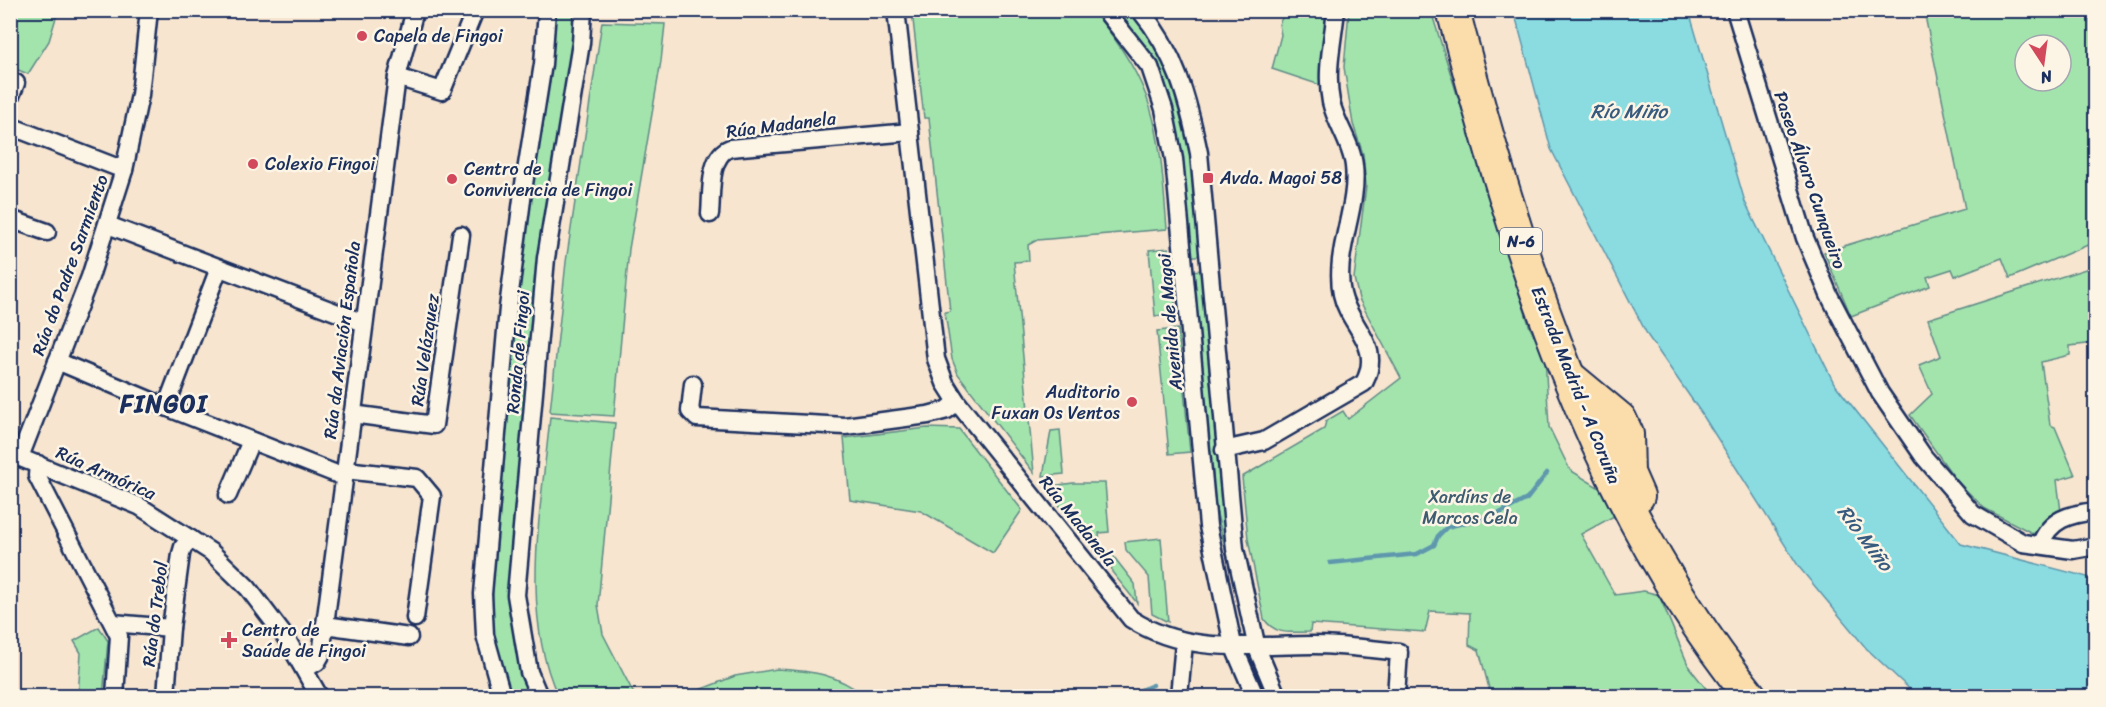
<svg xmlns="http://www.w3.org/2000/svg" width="2106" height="707" font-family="Sriracha,sans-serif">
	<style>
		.green { fill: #a3e4ad; stroke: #5f8a86; stroke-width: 1.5; fill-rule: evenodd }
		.water { fill: #8adce1; stroke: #5e97ad; stroke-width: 1.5 }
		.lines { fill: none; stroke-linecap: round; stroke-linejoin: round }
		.stream { stroke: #5e97ad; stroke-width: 4.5 }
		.street-casing { stroke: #1b2f5e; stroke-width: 21 }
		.highway-casing { stroke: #1b2f5e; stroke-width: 36 }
		.street { stroke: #fcf5e5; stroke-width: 16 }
		.highway { stroke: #fbddab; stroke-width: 32 }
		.poi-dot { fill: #d1495b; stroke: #fcf5e5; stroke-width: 2 }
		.labels { text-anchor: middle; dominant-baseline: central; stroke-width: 5; stroke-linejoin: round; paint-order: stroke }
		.shield { fill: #fcf5e5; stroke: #5e6a86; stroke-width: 1.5 }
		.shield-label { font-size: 16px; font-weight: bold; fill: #1b2f5e }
		.poi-label { font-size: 18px; fill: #1b2f5e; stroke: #fcf5e5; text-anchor: start }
		.street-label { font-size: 18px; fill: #1b2f5e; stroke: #fcf5e5 }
		.park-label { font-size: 18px; fill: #3d5c72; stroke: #fcf5e5 }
		.water-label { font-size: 20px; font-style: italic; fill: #375a7f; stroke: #fcf5e5 }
		.district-label { font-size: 24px; font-weight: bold; letter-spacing: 1.5px; fill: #1b2f5e; stroke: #fcf5e5 }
	</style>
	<rect width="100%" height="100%" fill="#f7e5cf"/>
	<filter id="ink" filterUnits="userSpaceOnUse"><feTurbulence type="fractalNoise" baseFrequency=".0167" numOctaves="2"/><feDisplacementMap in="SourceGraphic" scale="12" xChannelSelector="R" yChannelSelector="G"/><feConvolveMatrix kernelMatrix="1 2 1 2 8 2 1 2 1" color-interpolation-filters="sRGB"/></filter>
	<g filter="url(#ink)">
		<!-- green -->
		<g class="green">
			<path d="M 10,11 L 58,11 L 49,41 L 28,74 L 11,67 Z"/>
			<path d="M 555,11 L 572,11 L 574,42 L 511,581 C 512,622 517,658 531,696 L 510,696 L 494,641 L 492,612 L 494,559 L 517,287 L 554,45 Z"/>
			<path d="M 912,11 L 1093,11 C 1159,91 1159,130 1167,229 L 1037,240 L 1028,245 L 1029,261 L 1014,262 L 1034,473 L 958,374 L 952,359 L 945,312 L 950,311 L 929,118 L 924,118 Z"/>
			<path d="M 1116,11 L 1132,11 C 1155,43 1176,78 1186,117 C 1197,161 1197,210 1201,255 L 1190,257 L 1141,43 Z"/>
			<path d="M 1281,11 L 1326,11 L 1320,85 L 1272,69 L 1281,35 L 1279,24 L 1283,16 Z"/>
			<path d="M 1349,11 L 1431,11 L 1530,328 L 1545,356 L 1549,427 L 1570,470 L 1606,492 L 1616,515 L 1581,534 L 1615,595 L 1644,591 L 1659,595 L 1689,667 L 1712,696 L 1491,696 L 1479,650 L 1469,645 L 1470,613 L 1430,611 L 1425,632 L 1311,624 L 1310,632 C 1291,632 1276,636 1264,619 L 1248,539 L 1242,477 L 1324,429 L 1326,421 L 1343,411 L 1348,419 L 1401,378 L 1359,299 L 1354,278 L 1366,186 L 1363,154 L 1353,124 L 1344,67 Z"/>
			<path d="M 1924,11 L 2095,11 L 2095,242 L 2010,278 L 2002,258 L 1955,276 L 1952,269 L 1927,277 L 1930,286 L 1851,316 L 1824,252 L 1965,209 ZM 2025,45 L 2061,45 L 2061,81 L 2025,81 Z"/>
			<path d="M 602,22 L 665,24 L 661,61 L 629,249 L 614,416 L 550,412 L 566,262 Z"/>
			<path d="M 1169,248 L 1176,313 L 1155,316 L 1149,250 Z"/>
			<path d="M 2095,266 L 2095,293 L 2090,295 L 2089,307 L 2095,308 L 2095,343 L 2070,346 L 2070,355 L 2041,362 L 2050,425 L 2055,427 L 2075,475 L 2057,480 L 2061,512 L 2034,534 L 1984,508 L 1956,480 L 1910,415 L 1932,394 L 1919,365 L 1941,356 L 1928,319 Z"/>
			<path d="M 1202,270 L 1242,613 L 1241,614 L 1216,510 L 1191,271 Z"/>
			<path d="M 1178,329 L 1190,452 L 1169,454 L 1157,331 Z"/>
			<path d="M 550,417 L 615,423 L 598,605 L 603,634 L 635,696 L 558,696 C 519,612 542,506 550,417 Z"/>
			<path d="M 927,428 L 959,429 L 1022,510 L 993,553 L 921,511 L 850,500 L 844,438 Z"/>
			<path d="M 1060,430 L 1064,474 L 1043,476 L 1051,431 Z"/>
			<path d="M 1073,483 L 1105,483 L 1109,532 L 1099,533 L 1101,558 L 1052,496 L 1052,486 Z"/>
			<path d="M 1161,538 L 1168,622 L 1152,614 L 1149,577 L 1126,550 L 1125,542 Z"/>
			<path d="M 1110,552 L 1135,584 L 1137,603 L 1112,572 Z"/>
			<path d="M 99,627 L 108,641 L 103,696 L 78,696 L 81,653 L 74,641 Z"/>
			<path d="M 777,669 C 813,671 837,674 865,696 L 684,696 L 735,676 Z"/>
		</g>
		<!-- water -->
		<path class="water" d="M 1514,11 L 1689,11 L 1745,202 L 1834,383 L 1961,544 L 2095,579 L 2095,696 L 1917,696 L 1866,648 L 1799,567 L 1702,414 L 1648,336 L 1551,149 Z"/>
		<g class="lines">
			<!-- stream -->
			<g class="stream">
				<path d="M 1330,563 L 1417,554 L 1434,545 L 1438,536 L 1447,527 L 1496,515 L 1527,499 L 1547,473"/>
				<path d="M 1073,696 L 1109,696"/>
				<path d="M 1126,696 L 1153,685"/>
			</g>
			<defs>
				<g id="street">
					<path d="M 896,10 L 936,359 L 945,383 L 957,402 L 1131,619 C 1186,655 1250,645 1313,645 C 1341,645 1371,649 1399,652 L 1396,696"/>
					<path d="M 1105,10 L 1150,67 L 1164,109 L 1174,159 L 1208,526 L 1233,645 L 1255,696"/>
					<path d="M 1140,10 C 1176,53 1188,100 1199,153 L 1235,549 L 1257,648 L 1277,696"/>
					<path d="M 1735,10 L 1805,238 L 1829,295 L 1880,393 L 1924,457 L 1973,514 L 2023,543 L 2073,550 L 2096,546"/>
					<path d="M 397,77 L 442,91 L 475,10"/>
					<path d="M 10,81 L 16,83 L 10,98"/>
					<path d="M 10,126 L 124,170"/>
					<path d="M 710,214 C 712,194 708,156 730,148 L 910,132"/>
					<path d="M 10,219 L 47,232"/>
					<path d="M 108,225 L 364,323"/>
					<path d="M 57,361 L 166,407 L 344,477"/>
					<path d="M 693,384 L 690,411 L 697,418 L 845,426 L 928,415 L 947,410 L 957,402"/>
					<path d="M 166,407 L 219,268"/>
					<path d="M 352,414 L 434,425 L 461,235"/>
					<path d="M 1224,450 L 1264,441 L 1364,383 C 1384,345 1349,327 1342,294 C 1333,252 1359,208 1354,166 C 1352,144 1336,124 1331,102 C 1325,72 1333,40 1336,10"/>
					<path d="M 11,454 L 139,506 L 211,552 L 248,588 L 286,638 L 319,696"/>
					<path d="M 20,457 L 90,277 L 124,170 L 140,95 L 149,10"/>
					<path d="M 38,464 L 37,476 L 119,636 L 115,696"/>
					<path d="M 345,470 L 417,478 L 432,496 L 415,618"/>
					<path d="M 228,495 L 251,441"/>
					<path d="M 2040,545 C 2050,519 2069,514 2096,511"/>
					<path d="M 113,623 L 171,628"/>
					<path d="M 325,625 L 409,637"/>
					<path d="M 305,669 L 317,662 L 321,655 L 397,77 L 415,10"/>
					<path d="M 166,696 L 171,628 L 181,554 L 183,547 L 191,539"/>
					<path d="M 502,696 L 485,635 L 483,594 L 508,308 L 524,184 L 543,64 L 547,10"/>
					<path d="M 539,696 L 529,672 L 516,595 L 546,258 L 581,43 L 583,10"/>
					<path d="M 1179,696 L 1184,643"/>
				</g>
				<g id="highway">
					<path d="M 1453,10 C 1516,251 1592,500 1750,696"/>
					<path d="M 1573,380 L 1620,419 L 1627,434 L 1628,473 L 1638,496"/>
				</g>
			</defs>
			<!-- street casing -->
			<use href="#street" class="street-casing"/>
			<!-- highway casing -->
			<use href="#highway" class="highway-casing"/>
			<!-- street -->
			<use href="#street" class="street"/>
			<!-- highway -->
			<use href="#highway" class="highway"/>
		</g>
	</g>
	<!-- markers -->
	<g class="poi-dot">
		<circle cx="362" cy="36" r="6"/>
		<circle cx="253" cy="164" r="6"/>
		<rect x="1202" y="172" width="12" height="12" rx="3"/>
		<circle cx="452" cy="179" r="6"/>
		<circle cx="1132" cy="402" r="6"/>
		<path d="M226 631h6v6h6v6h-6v6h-6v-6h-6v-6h6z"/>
	</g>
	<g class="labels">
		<!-- shield labels -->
		<rect class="shield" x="1500" y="228" width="42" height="26" rx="4.5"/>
		<g class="shield-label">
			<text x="1521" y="241">N-6</text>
		</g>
		<!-- poi labels -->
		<g class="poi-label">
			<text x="374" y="36">Capela de Fingoi</text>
			<text x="265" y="164">Colexio Fingoi</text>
			<text x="464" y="169">Centro de<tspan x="464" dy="21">Convivencia de Fingoi</tspan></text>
			<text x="1220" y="178">Avda. Magoi 58</text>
			<text x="1120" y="392" text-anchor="end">Auditorio<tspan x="1120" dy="21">Fuxan Os Ventos</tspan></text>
			<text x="242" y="630">Centro de<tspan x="242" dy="21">Saúde de Fingoi</tspan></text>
		</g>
		<!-- street labels -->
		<g class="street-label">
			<text transform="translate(781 125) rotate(-7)">Rúa Madanela</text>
			<text transform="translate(1810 180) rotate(71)">Paseo Álvaro Cunqueiro</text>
			<text transform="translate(70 265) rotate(-70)">Rúa do Padre Sarmiento</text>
			<text transform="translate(1170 322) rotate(-95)">Avenida de Magoi</text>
			<text transform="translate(342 340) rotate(-83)">Rúa da Aviación Española</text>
			<text transform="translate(425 350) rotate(-82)">Rúa Velázquez</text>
			<text transform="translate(518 352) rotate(-85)">Ronda de Fingoi</text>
			<text transform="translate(1576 385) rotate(68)">Estrada Madrid - A Coruña</text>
			<text transform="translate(106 473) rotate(24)">Rúa Armórica</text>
			<text transform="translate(1078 521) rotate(51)">Rúa Madanela</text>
			<text transform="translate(155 614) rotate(-83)">Rúa do Trebol</text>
		</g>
		<!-- park labels -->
		<g class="park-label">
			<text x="1470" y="497">Xardíns de<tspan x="1470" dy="21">Marcos Cela</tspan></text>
		</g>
		<!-- water labels -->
		<g class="water-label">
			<text x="1629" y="111">Río Miño</text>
			<text transform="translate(1865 538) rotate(53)">Río Miño</text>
		</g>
		<!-- district labels -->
		<g class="district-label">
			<text x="164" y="404">FINGOI</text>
		</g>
	</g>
	<!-- margin -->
	<rect width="2106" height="707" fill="none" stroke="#fcf5e5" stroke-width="36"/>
	<rect x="18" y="18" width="2070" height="671" fill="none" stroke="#1b2f5e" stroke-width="2" filter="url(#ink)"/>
	<!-- north arrow -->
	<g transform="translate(2043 63) rotate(167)"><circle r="28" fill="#fcf5e5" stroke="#a2a6af" stroke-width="1.5"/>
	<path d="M0-4.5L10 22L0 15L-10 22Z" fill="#d1495b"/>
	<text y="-9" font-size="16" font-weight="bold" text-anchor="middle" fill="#1b2f5e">N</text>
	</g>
</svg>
